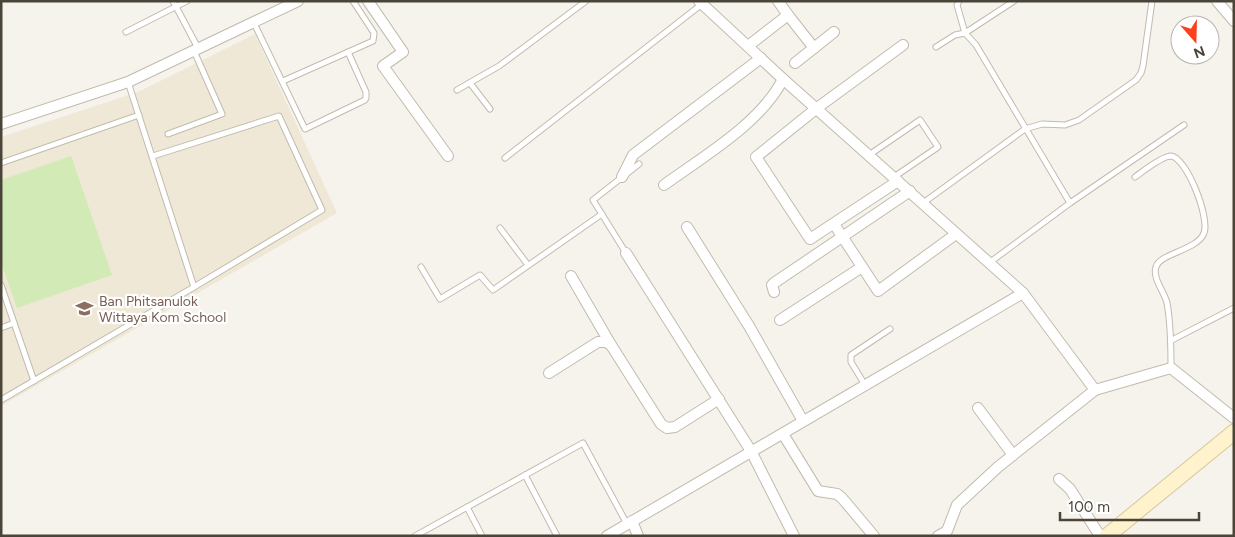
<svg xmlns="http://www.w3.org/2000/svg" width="1235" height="537" font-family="Figtree,sans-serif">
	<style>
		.education { fill: #efe8d6 }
		.green { fill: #d2eab5 }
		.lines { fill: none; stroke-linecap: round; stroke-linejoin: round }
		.service-casing { stroke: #c2bbae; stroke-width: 7 }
		.minor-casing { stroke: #c2bbae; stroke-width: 12 }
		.secondary-casing { stroke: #d6c79b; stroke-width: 17 }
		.service { stroke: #fff; stroke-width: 5 }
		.minor { stroke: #fff; stroke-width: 10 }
		.secondary { stroke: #fff3cd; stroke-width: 15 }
		.labels { text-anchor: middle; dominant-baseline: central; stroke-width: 4.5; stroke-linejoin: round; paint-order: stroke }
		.education-label { font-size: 14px; fill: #785e54; stroke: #fff; text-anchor: start }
	</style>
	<rect width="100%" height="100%" fill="#f6f3ec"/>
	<!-- education -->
	<path class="education" d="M 255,34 L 337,213 L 1,406 L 1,137 L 138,92 Z"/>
	<!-- green -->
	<path class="green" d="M 71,156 L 112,275 L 17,308 L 1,262 L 1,180 Z"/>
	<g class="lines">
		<defs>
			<g id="service">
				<path d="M 173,1 L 198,48"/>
				<path d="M 959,1 L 957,5 L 965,33 L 1014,1"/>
				<path d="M 254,23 L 305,129 L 365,100 L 366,98 L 366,92 L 348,52"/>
				<path d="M 126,32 L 187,1"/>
				<path d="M 936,47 L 955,35 L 965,33 L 976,45 L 1070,203"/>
				<path d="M 283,81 L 373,41 L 374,33 L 353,1"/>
				<path d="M 128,82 L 194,287"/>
				<path d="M 470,83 L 490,109"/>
				<path d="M 457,90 L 499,66 L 586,1"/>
				<path d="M 168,134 L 222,114 L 194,51"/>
				<path d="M 869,155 L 920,120 L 938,147 L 894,177"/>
				<path d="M 505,158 L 702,4"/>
				<path d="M 1,163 L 139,115"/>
				<path d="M 1135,177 C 1142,172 1162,156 1171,156 C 1187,158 1210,218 1204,233 C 1198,250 1160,253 1156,267 C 1152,278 1165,293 1167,303 C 1171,324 1171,346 1171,368"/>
				<path d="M 923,203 L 1025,129 L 1042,124 L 1065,125 L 1079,120 L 1136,80 L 1141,73 L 1143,66 L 1152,1"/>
				<path d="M 500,228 L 528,265"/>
				<path d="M 626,253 L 593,200 L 639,164"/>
				<path d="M 989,263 L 1070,203 L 1184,125"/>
				<path d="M 421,267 L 440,299 L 480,275 L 493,290 L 602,214"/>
				<path d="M 1,285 L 34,381"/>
				<path d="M 1,328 L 14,323"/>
				<path d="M 1172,340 L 1234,308"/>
				<path d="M 865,385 L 851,362 L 851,355 L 890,329"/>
				<path d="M 1,400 L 194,287 L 322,210 L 279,116 L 153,156"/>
				<path d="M 525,475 L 557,536"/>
				<path d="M 467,507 L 482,536"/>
				<path d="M 415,536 L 583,443 L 627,524"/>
			</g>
			<g id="minor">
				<path d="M 368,1 L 403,52 L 383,66 L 448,156"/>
				<path d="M 699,1 L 783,79 L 1023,293 L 1095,390 L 1171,368 L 1234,418"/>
				<path d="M 1217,1 L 1234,21"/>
				<path d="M 788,15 L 814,48"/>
				<path d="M 748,46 L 788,15 L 778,1"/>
				<path d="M 795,63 L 834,32"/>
				<path d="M 1,124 L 128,82 L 298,1"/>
				<path d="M 622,177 L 633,155 L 761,58"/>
				<path d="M 898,181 L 810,239 L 756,157 L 817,108 L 903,45"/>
				<path d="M 664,185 C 704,156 761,123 783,79"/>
				<path d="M 834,224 L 878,291 L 956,234"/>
				<path d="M 687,227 L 749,326 L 803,421"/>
				<path d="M 626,253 L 751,451 L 794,536"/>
				<path d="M 571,276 L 611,345"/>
				<path d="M 774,292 L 772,285 L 774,283 L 910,191"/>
				<path d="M 780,320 L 862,267"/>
				<path d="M 549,373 L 598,342 L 606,342 L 611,345 L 661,424 L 667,428 L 675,427 L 719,399"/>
				<path d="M 978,408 L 1013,455"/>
				<path d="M 783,434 L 818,491 L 837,494 L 842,498 L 874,536"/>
				<path d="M 1059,479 L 1070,489 L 1100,536"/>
				<path d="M 632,521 L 638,536"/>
				<path d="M 607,536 L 1023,293"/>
				<path d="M 938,536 L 947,531 L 957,505 L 998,467 L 1095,390"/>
			</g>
			<path id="secondary" d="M 1107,536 L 1234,432"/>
		</defs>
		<!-- service casing -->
		<use href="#service" class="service-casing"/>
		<!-- minor casing -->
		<use href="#minor" class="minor-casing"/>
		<!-- secondary casing -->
		<use href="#secondary" class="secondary-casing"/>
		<!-- service -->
		<use href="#service" class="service"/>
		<!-- minor -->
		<use href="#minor" class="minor"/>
		<!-- secondary -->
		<use href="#secondary" class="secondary"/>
	</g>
	<!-- icons -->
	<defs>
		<symbol id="school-bare" viewBox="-9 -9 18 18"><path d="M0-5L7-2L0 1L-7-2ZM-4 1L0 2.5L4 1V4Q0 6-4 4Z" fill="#8d6e63" stroke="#fff" stroke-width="2.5" paint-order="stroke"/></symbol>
	</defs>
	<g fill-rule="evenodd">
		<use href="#school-bare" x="72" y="296" width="25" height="25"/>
	</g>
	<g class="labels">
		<!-- education labels -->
		<g class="education-label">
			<text x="99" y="301">Ban Phitsanulok<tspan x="99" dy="16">Wittaya Kom School</tspan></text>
		</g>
	</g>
	<!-- border -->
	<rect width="1235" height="537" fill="none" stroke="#4b4439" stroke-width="5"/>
	<!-- north arrow -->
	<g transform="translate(1195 40) rotate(160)"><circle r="24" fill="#ffffff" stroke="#b7b4b0"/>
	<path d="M0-4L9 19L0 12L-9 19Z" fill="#fc3f1d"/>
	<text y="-8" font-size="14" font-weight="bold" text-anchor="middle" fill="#4b4439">N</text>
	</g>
	<!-- scale -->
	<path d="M1060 512v8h139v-8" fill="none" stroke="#4b4439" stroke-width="2.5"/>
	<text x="1068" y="512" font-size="15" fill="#4b4439" stroke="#ffffff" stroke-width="4" paint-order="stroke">100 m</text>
</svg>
